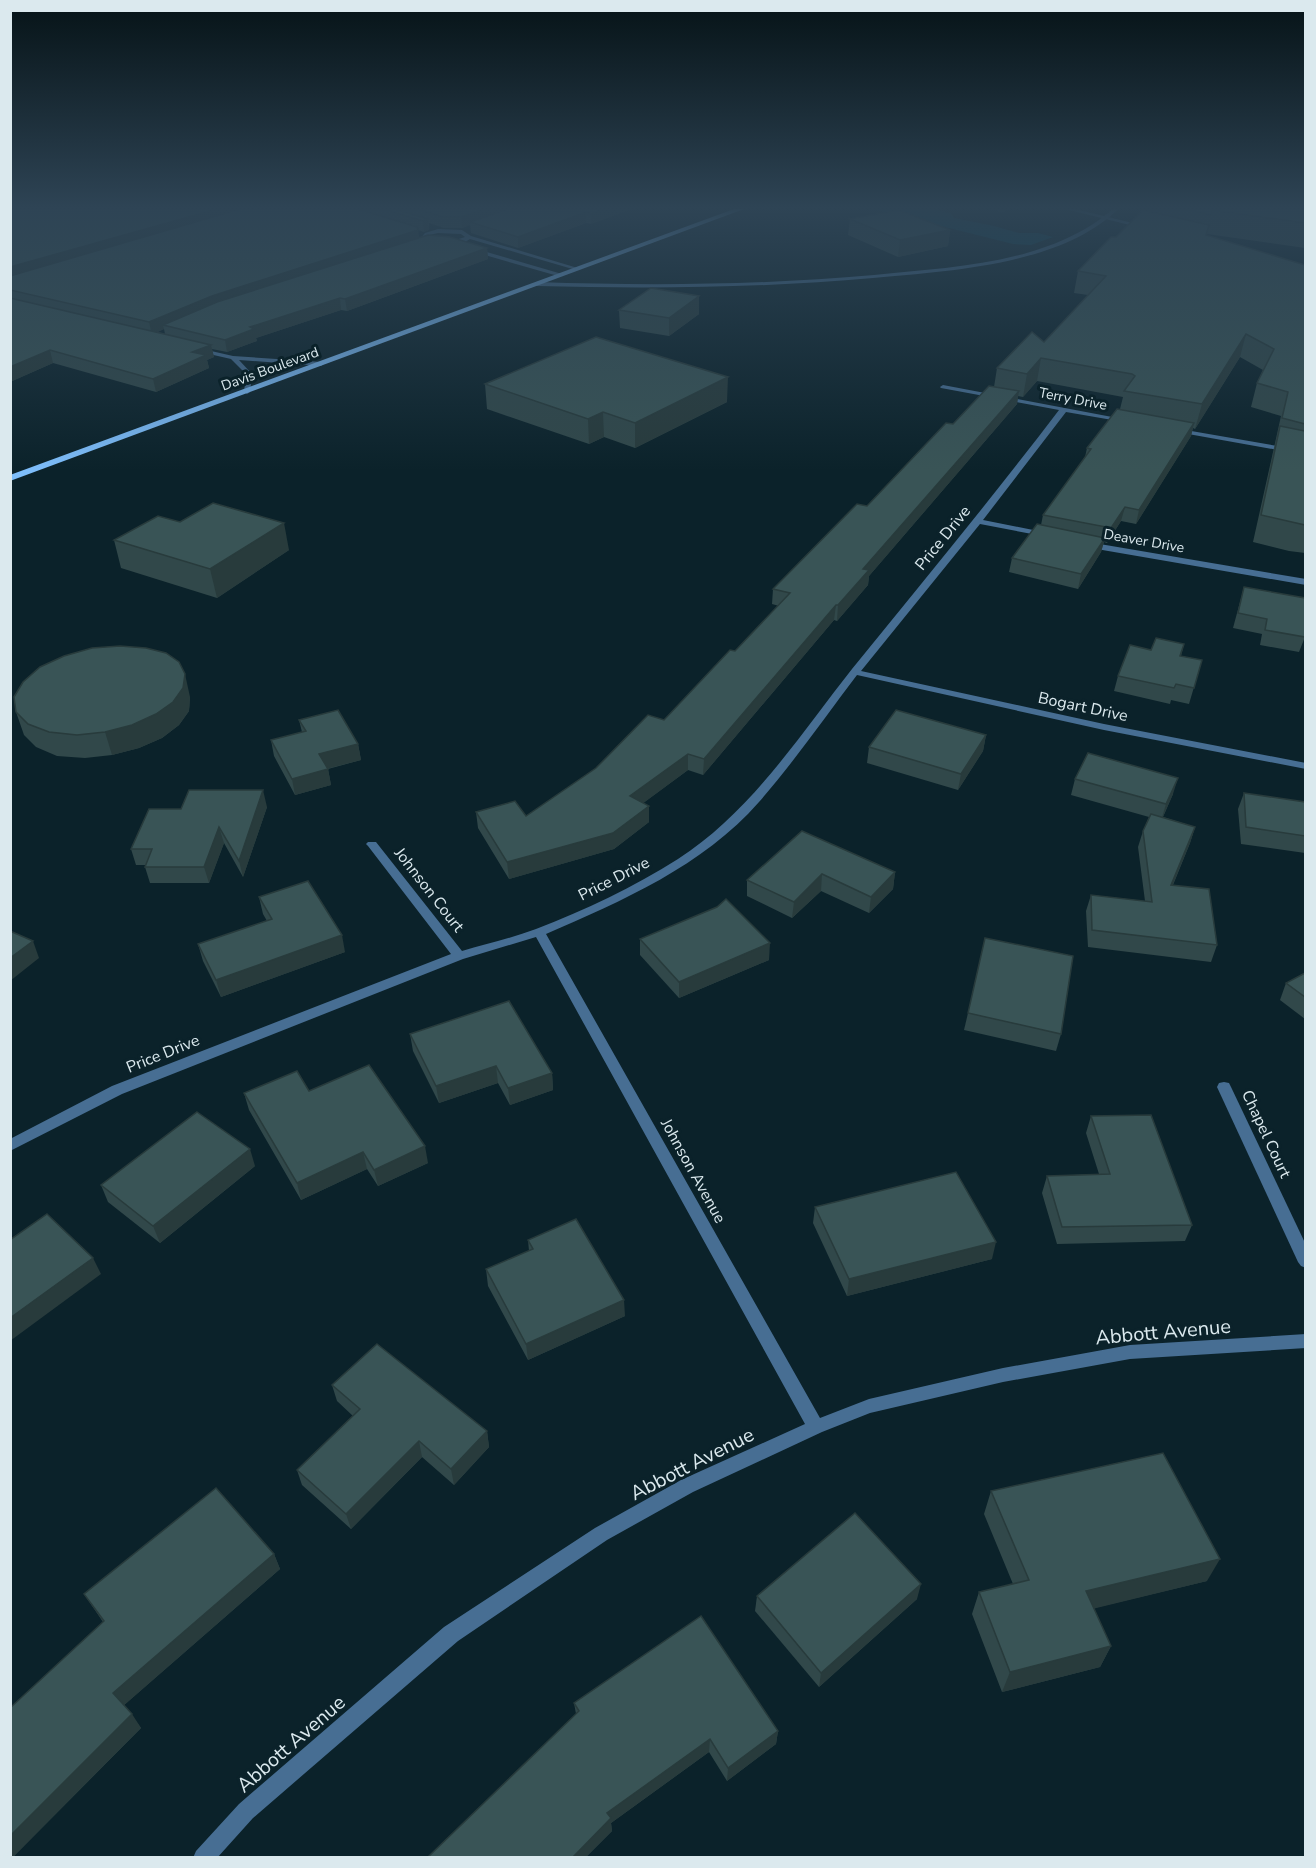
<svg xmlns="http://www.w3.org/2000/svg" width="1316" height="1868" font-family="'Nunito Sans',sans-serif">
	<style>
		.green { fill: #064254 }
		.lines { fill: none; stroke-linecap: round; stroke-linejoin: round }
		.minor { fill: #476e93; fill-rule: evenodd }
		.tertiary { fill: #476e93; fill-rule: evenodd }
		.primary { fill: #7dbdfa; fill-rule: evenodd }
		.wall { fill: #31484a; fill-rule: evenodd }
		.shaded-wall { fill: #283b3c }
		.building { fill: #395456; stroke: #283b3c; stroke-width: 1.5 }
		.labels { text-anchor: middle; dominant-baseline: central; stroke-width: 6; stroke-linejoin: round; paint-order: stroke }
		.far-street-label { font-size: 14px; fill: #dbe9ee; stroke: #0b222a }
		.street-label { font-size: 16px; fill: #dbe9ee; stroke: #0b222a }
		.near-street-label { font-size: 20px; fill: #dbe9ee; stroke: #0b222a }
	</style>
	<rect width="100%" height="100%" fill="#0b222a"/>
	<!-- green -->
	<path class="green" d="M 873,209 L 933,209 L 951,213 L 954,218 L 994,226 L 1019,233 L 1038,233 L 1053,237 L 1031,245 L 1013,244 Z"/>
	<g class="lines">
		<!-- minor -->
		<g class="minor">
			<path d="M 1113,209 L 1118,209 C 1062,265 949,271 873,278 C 761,288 649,289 537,286 L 534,284 L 537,282 C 650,286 762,285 874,275 C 954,267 1049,264 1113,209 Z"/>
			<path d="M 438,229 L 462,230 L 471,236 L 581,269 L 576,270 L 470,239 C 455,248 435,249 420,239 L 425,233 ZM 438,233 L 461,234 L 465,237 L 446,243 L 426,238 L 429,235 Z"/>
			<path d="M 473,248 L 562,274 L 563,275 L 558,276 L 471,251 Z"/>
			<path d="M 198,348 L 233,356 L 321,362 L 324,364 L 321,366 L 239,360 L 252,374 L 250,392 L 247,394 L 244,392 L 246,374 L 231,359 L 196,351 L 196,349 Z"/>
			<path d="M 943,385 L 1128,420 L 1124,422 L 1066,412 L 983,520 L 1048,533 L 1048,537 L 980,524 L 861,671 L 1104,724 L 1306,763 L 1306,769 L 1104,730 L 857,675 C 825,717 794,762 759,802 C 703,866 622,901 546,934 L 820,1418 L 869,1399 L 1003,1368 L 1130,1345 L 1306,1334 L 1306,1348 L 1130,1359 L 1003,1382 L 870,1413 L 822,1432 L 693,1492 L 607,1540 L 458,1641 L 253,1818 L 217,1858 L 193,1858 L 196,1851 L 239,1804 L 444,1627 L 595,1528 L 681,1480 L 805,1424 L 536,937 L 463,959 L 122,1094 L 10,1151 L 10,1139 L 112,1086 L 451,954 L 368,846 L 366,844 L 368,842 L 376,842 L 462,951 C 486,944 512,938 536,929 C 585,910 634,887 678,859 C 751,812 799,736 852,669 C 922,583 992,498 1059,410 L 941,388 L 940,387 Z"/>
			<path d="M 1174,428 L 1306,451 L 1306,455 L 1177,432 L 1174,432 Z"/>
			<path d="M 1088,542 L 1306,579 L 1306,585 L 1085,547 L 1084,545 Z"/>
			<path d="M 1224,1082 L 1229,1083 L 1231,1087 L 1306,1245 L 1306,1268 L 1301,1266 L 1298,1262 L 1217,1087 L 1219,1083 Z"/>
		</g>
		<!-- tertiary -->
		<path class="tertiary" d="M 1065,209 L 1075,209 L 1149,227 L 1146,229 Z"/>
		<!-- primary -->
		<path class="primary" d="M 734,209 L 744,209 L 10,481 L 10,475 Z"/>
	</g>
	<!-- wall -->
	<g class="wall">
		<path d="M 10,209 L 631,209 L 591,224 L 586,223 L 518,248 L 471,233 L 470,225 L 462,228 L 444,228 L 429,223 L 429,230 L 424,232 L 418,230 L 419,238 L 487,248 L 488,259 L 347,311 L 341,310 L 256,338 L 257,341 L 227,352 L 212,349 L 214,357 L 207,360 L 209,368 L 156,392 L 53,363 L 10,382 ZM 164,329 L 165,334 L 157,332 Z"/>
		<path d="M 989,209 L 1010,209 L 1003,212 Z"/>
		<path d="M 1147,209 L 1305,209 L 1305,248 L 1207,234 L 1206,235 L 1305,265 L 1305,553 L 1289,551 L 1253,542 L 1281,416 L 1251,407 L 1257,383 L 1263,370 L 1240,357 L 1195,429 L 1193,428 L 1191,436 L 1136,524 L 1121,521 L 1107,543 L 1104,542 L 1101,552 L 1078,589 L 1009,572 L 1012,558 L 1041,525 L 1043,515 L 1085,457 L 1087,448 L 1120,409 L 1123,397 L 1037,381 L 1023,397 L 1018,396 L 1017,404 L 869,576 L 868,585 L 837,621 L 834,620 L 703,775 L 688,770 L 643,803 L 649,806 L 649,822 L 614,849 L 509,879 L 478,828 L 476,812 L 526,816 L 596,768 L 664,720 L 735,651 L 779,606 L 772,604 L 773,589 L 867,506 L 953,424 L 994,387 L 997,368 L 1044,342 L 1088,295 L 1074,293 L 1078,271 L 1147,211 Z"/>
		<path d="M 850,219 L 950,230 L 948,246 L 898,257 L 848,235 Z"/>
		<path d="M 619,310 L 699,314 L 669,336 L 620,328 Z"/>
		<path d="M 485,384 L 727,402 L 635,448 L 604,437 L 589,444 L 487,409 Z"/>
		<path d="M 180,522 L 289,550 L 217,598 L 121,568 L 114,540 Z"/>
		<path d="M 1244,587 L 1305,637 L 1299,652 L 1260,645 L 1262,634 L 1233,628 Z"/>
		<path d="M 1184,644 L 1181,656 L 1202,660 L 1189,704 L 1171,700 L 1170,704 L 1114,691 L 1118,676 L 1151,650 Z"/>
		<path d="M 190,697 L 189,711 L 179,725 L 162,738 L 139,748 L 112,755 L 85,758 L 57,756 L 36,747 L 24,735 L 16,712 Z"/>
		<path d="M 299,720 L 358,744 L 361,760 L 328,769 L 331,785 L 295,795 L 274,756 L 271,740 L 302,732 Z"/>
		<path d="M 986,735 L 983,751 L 958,790 L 867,763 L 869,747 Z"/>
		<path d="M 1075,779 L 1173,794 L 1163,817 L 1195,827 L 1190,843 L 1173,885 L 1217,945 L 1211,962 L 1088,947 L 1086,911 L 1091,895 L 1145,901 L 1138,847 L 1143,831 L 1149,817 L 1071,795 Z"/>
		<path d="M 1244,793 L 1305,802 L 1305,853 L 1241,844 L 1238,809 Z"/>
		<path d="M 267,807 L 243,877 L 224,843 L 209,883 L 150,883 L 145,867 L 145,865 L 136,865 L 131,849 L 181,809 Z"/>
		<path d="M 802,831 L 895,872 L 893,889 L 869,913 L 821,891 L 792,918 L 747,896 L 747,880 Z"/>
		<path d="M 259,897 L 345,952 L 221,997 L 203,961 L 198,944 L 267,921 L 263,914 Z"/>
		<path d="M 640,939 L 769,960 L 679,998 L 640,955 Z"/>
		<path d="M 1305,973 L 1305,1019 L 1280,1000 L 1286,983 Z"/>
		<path d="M 968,1013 L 1061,1034 L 1056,1051 L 964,1030 Z"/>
		<path d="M 410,1034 L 552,1073 L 553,1090 L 510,1105 L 498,1083 L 439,1103 L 413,1051 Z"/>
		<path d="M 309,1091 L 428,1163 L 378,1186 L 367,1169 L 301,1200 L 249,1110 L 244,1093 Z"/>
		<path d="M 1091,1116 L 1192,1225 L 1185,1241 L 1057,1244 L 1042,1193 L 1047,1176 L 1099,1174 L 1086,1133 Z"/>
		<path d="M 255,1166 L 160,1243 L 108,1202 L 101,1185 Z"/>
		<path d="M 815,1207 L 992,1259 L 847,1296 L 813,1223 Z"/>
		<path d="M 528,1240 L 625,1316 L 528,1360 L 488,1286 L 486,1269 L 529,1251 Z"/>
		<path d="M 332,1385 L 487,1431 L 489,1447 L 454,1485 L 422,1457 L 351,1529 L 302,1485 L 297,1470 L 353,1416 L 337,1401 Z"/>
		<path d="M 991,1491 L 1207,1581 L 1094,1608 L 1111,1646 L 1100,1667 L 1002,1692 L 972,1614 L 979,1592 L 1013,1584 L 984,1514 Z"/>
		<path d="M 274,1554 L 280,1569 L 124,1705 L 141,1728 L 13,1857 L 103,1622 L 84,1594 Z"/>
		<path d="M 757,1596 L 917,1599 L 819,1687 L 755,1611 Z"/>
		<path d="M 574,1703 L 778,1731 L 776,1744 L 727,1781 L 709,1752 L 611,1823 L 612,1831 L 586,1857 L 428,1857 L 576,1714 Z"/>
	</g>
	<!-- shaded-wall -->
	<g class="shaded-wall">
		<path d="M 217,209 L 256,209 L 10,280 L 10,267 Z"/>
		<path d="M 485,209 L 518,209 L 470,222 L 470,225 L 462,228 L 461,217 Z"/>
		<path d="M 603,209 L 631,209 L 591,224 L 591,214 Z"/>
		<path d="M 586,212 L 586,223 L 518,248 L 518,237 Z"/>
		<path d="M 428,219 L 429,230 L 424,232 L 423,221 Z"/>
		<path d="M 418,230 L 419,241 L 163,325 L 164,329 L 152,335 L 149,322 L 212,296 Z"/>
		<path d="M 950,230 L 948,246 L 898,257 L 900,240 Z"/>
		<path d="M 487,248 L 488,259 L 347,311 L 345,299 Z"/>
		<path d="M 699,296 L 699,314 L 669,336 L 669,318 Z"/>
		<path d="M 340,298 L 341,310 L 256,338 L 257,341 L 227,352 L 225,340 L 250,327 Z"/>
		<path d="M 1246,334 L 1240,357 L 1195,429 L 1202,404 Z"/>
		<path d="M 211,345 L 214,357 L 207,360 L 209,368 L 156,392 L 153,379 L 192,352 Z"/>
		<path d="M 50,350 L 53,363 L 10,382 L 10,367 Z"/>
		<path d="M 1041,358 L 1037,381 L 1023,397 L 1027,374 Z"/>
		<path d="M 728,377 L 727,402 L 635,448 L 635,423 Z"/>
		<path d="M 1019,391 L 1017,404 L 869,576 L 868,585 L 837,621 L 838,605 L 863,569 Z"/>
		<path d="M 603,412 L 604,437 L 589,444 L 588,419 Z"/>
		<path d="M 1194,423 L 1191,436 L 1136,524 L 1139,510 Z"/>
		<path d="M 1125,507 L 1121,521 L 1107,543 L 1111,528 Z"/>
		<path d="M 284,523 L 289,550 L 217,598 L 210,569 Z"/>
		<path d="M 1105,538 L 1101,552 L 1078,589 L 1081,574 Z"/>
		<path d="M 836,605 L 834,620 L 703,775 L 704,759 Z"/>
		<path d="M 185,674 L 190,697 L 189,711 L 179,725 L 162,738 L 139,748 L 112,755 L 105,732 Z"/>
		<path d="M 986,735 L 983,751 L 958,790 L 961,774 Z"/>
		<path d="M 358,744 L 361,760 L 322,770 L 319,754 Z"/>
		<path d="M 688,754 L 688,770 L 630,813 L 630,796 Z"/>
		<path d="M 328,769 L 331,785 L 295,795 L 292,779 Z"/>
		<path d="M 1178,778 L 1173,794 L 1161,821 L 1166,804 Z"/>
		<path d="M 263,790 L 267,807 L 243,877 L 239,861 Z"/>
		<path d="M 649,806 L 649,822 L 614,849 L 509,879 L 507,862 Z"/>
		<path d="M 219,827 L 224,843 L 209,883 L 204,867 Z"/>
		<path d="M 1195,827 L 1190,843 L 1166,901 L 1171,885 Z"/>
		<path d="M 895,872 L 893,889 L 869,913 L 871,897 Z"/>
		<path d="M 822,874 L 821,891 L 792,918 L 794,902 Z"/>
		<path d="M 342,935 L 345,952 L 221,997 L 216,980 Z"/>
		<path d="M 33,941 L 39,958 L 10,981 L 10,958 Z"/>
		<path d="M 770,943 L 769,960 L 679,998 L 679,982 Z"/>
		<path d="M 496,1066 L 498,1083 L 439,1103 L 436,1086 Z"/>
		<path d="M 552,1073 L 553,1090 L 510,1105 L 508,1088 Z"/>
		<path d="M 425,1146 L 428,1163 L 378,1186 L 374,1170 Z"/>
		<path d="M 250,1149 L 255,1166 L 160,1243 L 153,1226 Z"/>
		<path d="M 363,1152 L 367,1169 L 301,1200 L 297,1183 Z"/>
		<path d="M 996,1242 L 992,1259 L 847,1296 L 849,1279 Z"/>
		<path d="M 93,1258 L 101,1274 L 10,1341 L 10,1318 Z"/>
		<path d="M 624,1300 L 625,1316 L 528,1360 L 526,1344 Z"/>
		<path d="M 487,1431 L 489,1447 L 454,1485 L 451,1469 Z"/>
		<path d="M 419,1441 L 422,1457 L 351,1529 L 346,1514 Z"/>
		<path d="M 274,1554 L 280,1569 L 122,1707 L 113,1693 Z"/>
		<path d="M 1220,1559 L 1207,1581 L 1076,1613 L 1086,1591 Z"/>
		<path d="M 921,1584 L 917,1599 L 819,1687 L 821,1673 Z"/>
		<path d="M 1111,1646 L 1100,1667 L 1002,1692 L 1010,1672 Z"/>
		<path d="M 132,1714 L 141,1728 L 13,1857 L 10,1857 L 10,1836 Z"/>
		<path d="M 778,1731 L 776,1744 L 727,1781 L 728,1768 Z"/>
		<path d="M 710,1739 L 709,1752 L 611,1823 L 612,1831 L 586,1857 L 573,1857 L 607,1813 Z"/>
	</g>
	<!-- building -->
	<g class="building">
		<path d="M 10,209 L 217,209 L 10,267 Z"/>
		<path d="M 240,209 L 358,209 L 417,227 L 418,230 L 212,296 L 149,322 L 10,290 L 10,276 Z"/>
		<path d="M 383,209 L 394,209 L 428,219 L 423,221 Z"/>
		<path d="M 418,209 L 485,209 L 461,217 L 443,217 Z"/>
		<path d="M 508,209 L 603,209 L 591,214 L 586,212 L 518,237 L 470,222 Z"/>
		<path d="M 1186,209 L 1305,209 L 1305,223 L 1212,210 L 1211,215 Z"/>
		<path d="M 899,210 L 950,230 L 900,240 L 850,219 Z"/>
		<path d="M 1143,210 L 1209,225 L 1206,235 L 1305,265 L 1305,424 L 1282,418 L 1288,392 L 1257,383 L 1274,349 L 1246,334 L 1202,404 L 1124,391 L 1135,376 L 1132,374 L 1041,358 L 1027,374 L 997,368 L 1032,332 L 1044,342 L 1106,276 L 1078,271 L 1111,237 L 1116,237 Z"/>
		<path d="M 428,235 L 450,237 L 487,248 L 345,299 L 340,298 L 250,327 L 254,329 L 225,340 L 163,325 L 217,302 Z"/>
		<path d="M 651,288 L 699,296 L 669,318 L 619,310 Z"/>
		<path d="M 10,298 L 211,345 L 192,352 L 206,355 L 153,379 L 50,350 L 10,367 Z"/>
		<path d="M 596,337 L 728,377 L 635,423 L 603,412 L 588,419 L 485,384 Z"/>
		<path d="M 989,386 L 1019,391 L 863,569 L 869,570 L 838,605 L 836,605 L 704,759 L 688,754 L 630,796 L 649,806 L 613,833 L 507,862 L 476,812 L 515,801 L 526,816 L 596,768 L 648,715 L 664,720 L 730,650 L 735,651 L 790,593 L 773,589 L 857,504 L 867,506 L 946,423 L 953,424 Z"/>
		<path d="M 1117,409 L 1194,423 L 1139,510 L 1125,507 L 1111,528 L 1043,515 L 1091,449 L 1087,448 Z"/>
		<path d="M 1280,426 L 1305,431 L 1305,525 L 1261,515 Z"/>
		<path d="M 213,503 L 284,523 L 210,569 L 114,540 L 158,516 L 180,522 Z"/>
		<path d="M 1037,524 L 1105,538 L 1081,574 L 1012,558 Z"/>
		<path d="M 1244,587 L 1305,598 L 1305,637 L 1265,630 L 1267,619 L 1238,613 Z"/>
		<path d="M 1156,638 L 1184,644 L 1180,656 L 1202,660 L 1194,688 L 1176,684 L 1174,688 L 1118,676 L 1130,645 L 1151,650 Z"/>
		<path d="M 120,646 L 146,648 L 166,653 L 179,662 L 185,674 L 183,688 L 173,702 L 156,714 L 132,725 L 105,732 L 77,735 L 49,732 L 28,724 L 16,712 L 14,697 L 23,682 L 40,667 L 64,656 L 92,648 Z"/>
		<path d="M 338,710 L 358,744 L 319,754 L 328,769 L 292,779 L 271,740 L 306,731 L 299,720 Z"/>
		<path d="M 896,710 L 986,735 L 961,774 L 869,747 Z"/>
		<path d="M 1088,753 L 1178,778 L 1166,804 L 1075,779 Z"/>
		<path d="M 189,790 L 263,790 L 239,861 L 219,827 L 204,867 L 145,867 L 152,849 L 131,849 L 149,809 L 181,809 Z"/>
		<path d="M 1244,793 L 1305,802 L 1305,836 L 1246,827 Z"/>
		<path d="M 1151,814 L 1195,827 L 1171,885 L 1209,889 L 1217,945 L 1092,930 L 1091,895 L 1152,902 L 1143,831 Z"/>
		<path d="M 802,831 L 895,872 L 871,897 L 822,874 L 794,902 L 747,880 Z"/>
		<path d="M 308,881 L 342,935 L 216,980 L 198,944 L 272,919 L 259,897 Z"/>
		<path d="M 726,899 L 770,943 L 679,982 L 640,939 L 717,907 Z"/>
		<path d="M 10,931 L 33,941 L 10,958 Z"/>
		<path d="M 985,938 L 1073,956 L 1061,1034 L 968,1013 Z"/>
		<path d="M 1305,973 L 1305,997 L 1286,983 Z"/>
		<path d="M 509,1001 L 552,1073 L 508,1088 L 496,1066 L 436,1086 L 410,1034 Z"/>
		<path d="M 369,1065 L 425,1146 L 374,1170 L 363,1152 L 297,1183 L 244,1093 L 297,1071 L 309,1091 Z"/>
		<path d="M 197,1112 L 250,1149 L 153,1226 L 101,1185 Z"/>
		<path d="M 1151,1115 L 1192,1225 L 1062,1227 L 1047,1176 L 1110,1174 L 1091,1116 Z"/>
		<path d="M 956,1172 L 996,1242 L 849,1279 L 815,1207 Z"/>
		<path d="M 47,1214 L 93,1258 L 10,1318 L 10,1240 Z"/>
		<path d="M 576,1219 L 624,1300 L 526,1344 L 486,1269 L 533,1249 L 528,1240 Z"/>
		<path d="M 377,1344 L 487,1431 L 451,1469 L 419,1441 L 346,1514 L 297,1470 L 360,1409 L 332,1385 Z"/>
		<path d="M 1163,1453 L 1220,1559 L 1086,1591 L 1111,1646 L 1010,1672 L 979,1592 L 1029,1580 L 991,1491 Z"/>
		<path d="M 216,1488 L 274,1554 L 113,1693 L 132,1714 L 10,1836 L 10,1708 L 104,1621 L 84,1594 Z"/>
		<path d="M 855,1513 L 921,1584 L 821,1673 L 757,1596 Z"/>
		<path d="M 701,1616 L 778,1731 L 728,1768 L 710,1739 L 607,1813 L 611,1818 L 573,1857 L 428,1857 L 579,1711 L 574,1703 Z"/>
	</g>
	<!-- sky -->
	<linearGradient id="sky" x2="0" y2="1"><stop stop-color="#061317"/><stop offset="0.44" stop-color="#2e4455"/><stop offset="1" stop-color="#2e4455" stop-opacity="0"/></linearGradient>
	<rect width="1316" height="471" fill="url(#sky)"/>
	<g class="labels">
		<!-- far-street labels -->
		<g class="far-street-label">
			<text transform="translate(270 369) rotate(-20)">Davis Boulevard</text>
			<text transform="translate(1073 399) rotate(11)">Terry Drive</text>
			<text transform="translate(1144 541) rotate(10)">Deaver Drive</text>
		</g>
		<!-- street labels -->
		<g class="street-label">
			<text transform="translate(943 538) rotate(-51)">Price Drive</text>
			<text transform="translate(1083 707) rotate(12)">Bogart Drive</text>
			<text transform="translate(614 879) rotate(-27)">Price Drive</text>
			<text transform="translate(429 890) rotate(52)">Johnson Court</text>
			<text transform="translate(163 1054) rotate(-22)">Price Drive</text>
			<text transform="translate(1266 1134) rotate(65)">Chapel Court</text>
			<text transform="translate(693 1171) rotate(61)">Johnson Avenue</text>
		</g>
		<!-- near-street labels -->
		<g class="near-street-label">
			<text transform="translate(1163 1332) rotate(-5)">Abbott Avenue</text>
			<text transform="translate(692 1464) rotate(-27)">Abbott Avenue</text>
			<text transform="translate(291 1744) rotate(-41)">Abbott Avenue</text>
		</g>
	</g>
	<!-- border -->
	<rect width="1316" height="1868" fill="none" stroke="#dbe9ee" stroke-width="24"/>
</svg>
